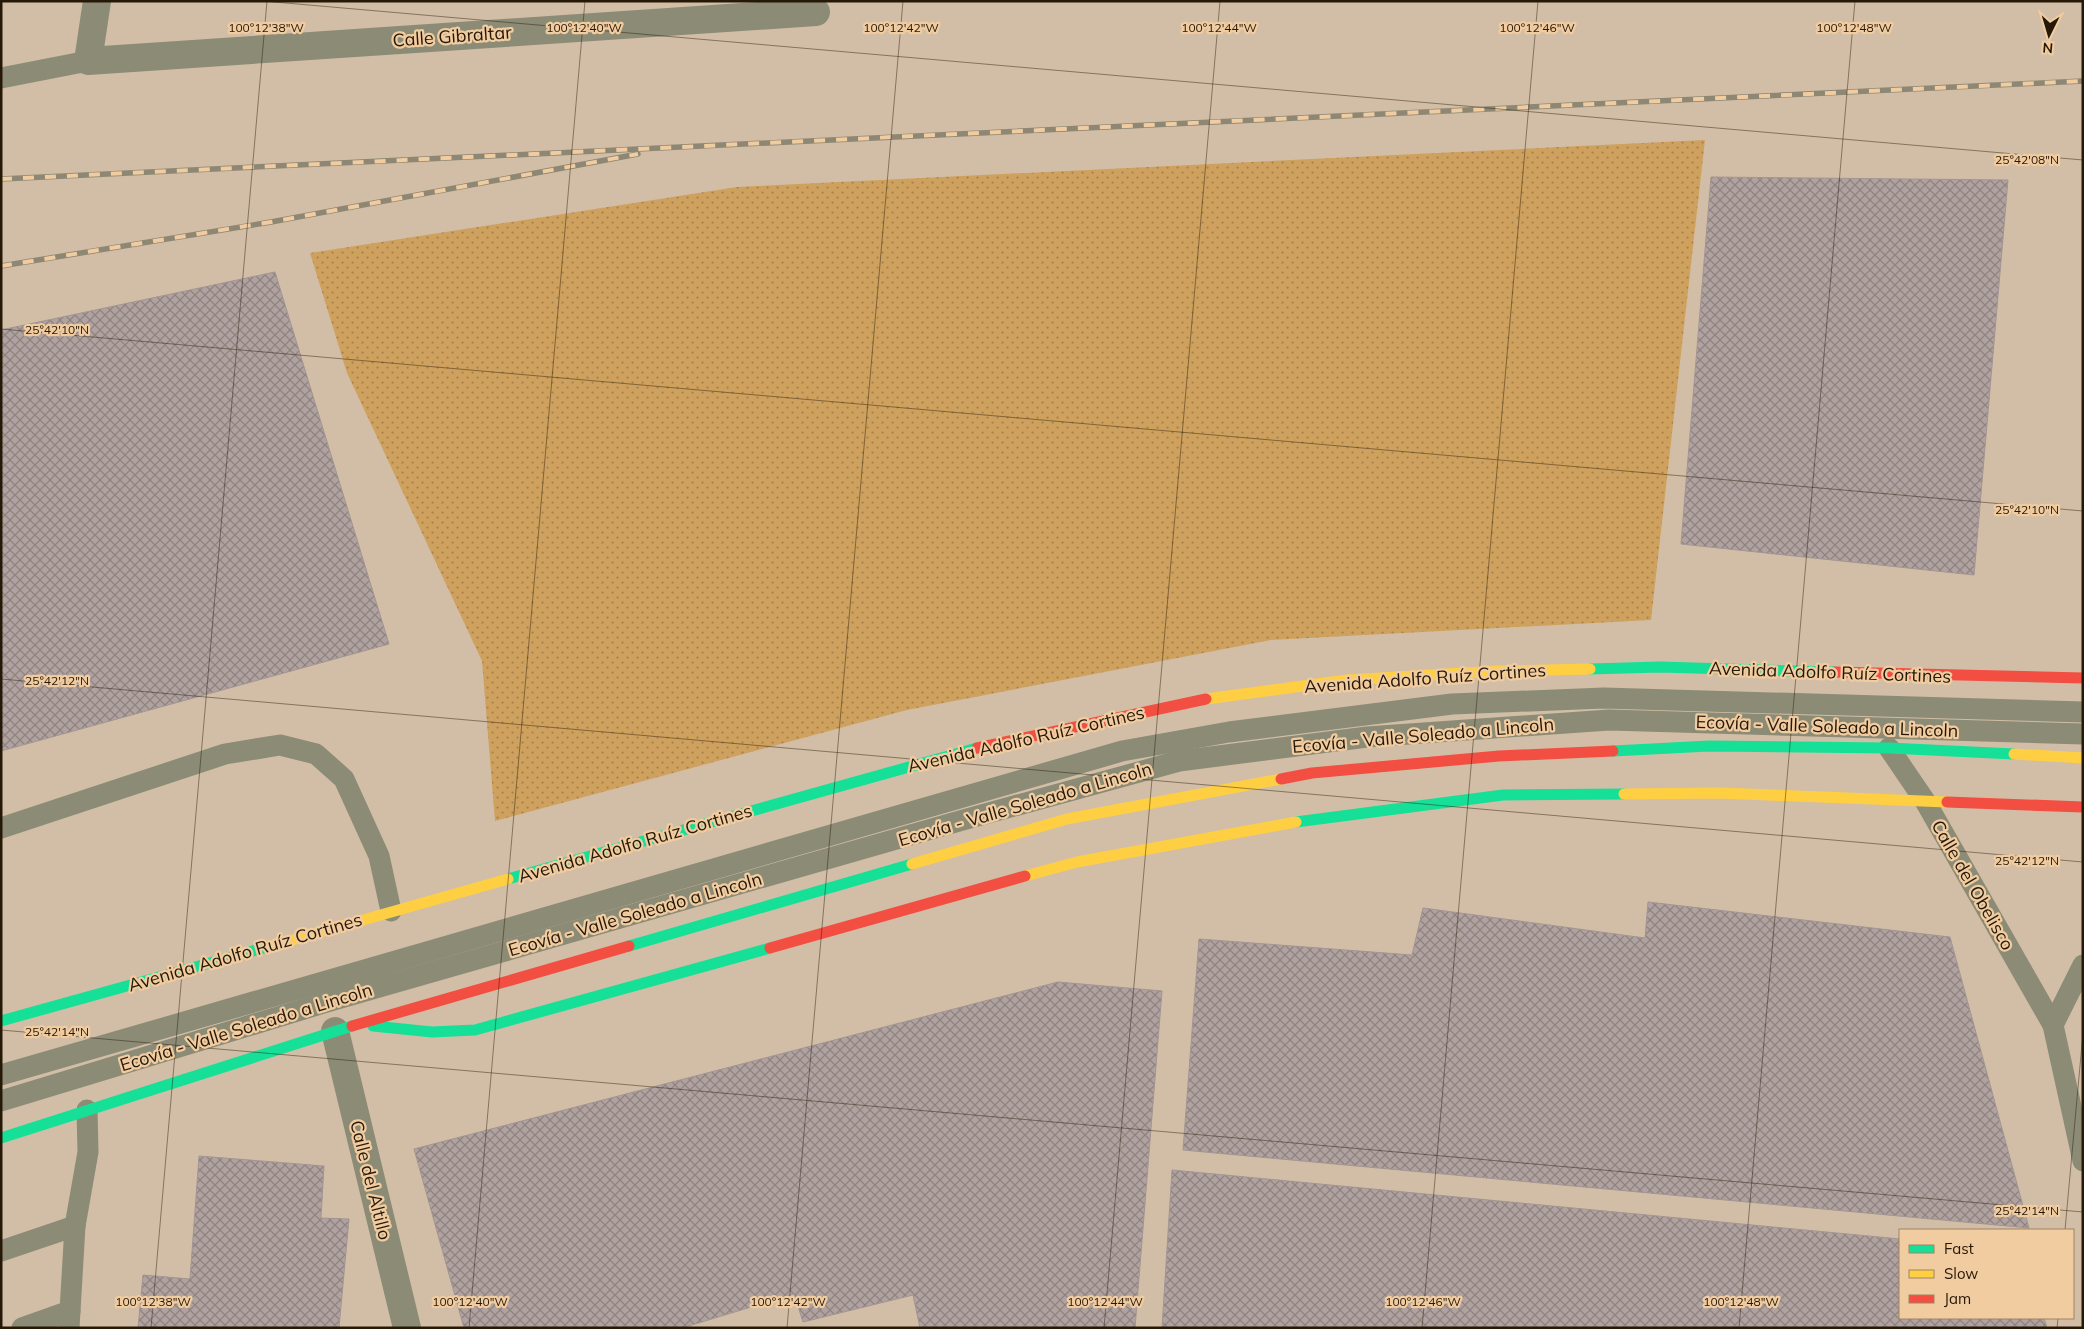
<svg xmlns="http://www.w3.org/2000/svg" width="2084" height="1329" font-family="Mulish,sans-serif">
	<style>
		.green { fill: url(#green-dots) }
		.building { fill: url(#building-cross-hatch); stroke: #a29592 }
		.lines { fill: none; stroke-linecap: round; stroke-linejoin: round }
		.lane { stroke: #8c8b76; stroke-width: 21 }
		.street { stroke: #8c8b76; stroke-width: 28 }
		.fast { stroke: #16e098; stroke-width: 11 }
		.slow { stroke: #ffcf43; stroke-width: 11 }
		.jam { stroke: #f24e42; stroke-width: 11 }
		.rail-casing { stroke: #8d8773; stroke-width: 5.5 }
		.rail { stroke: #f1cca0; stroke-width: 4; stroke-dasharray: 11; stroke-linecap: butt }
		.ticks { fill: none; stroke: #261807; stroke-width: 1; stroke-opacity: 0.45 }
		.labels { text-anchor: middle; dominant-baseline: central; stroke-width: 4.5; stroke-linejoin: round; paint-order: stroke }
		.street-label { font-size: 18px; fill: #261807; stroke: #f1cca0 }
		.ticks-label { font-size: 12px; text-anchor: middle; fill: #261807; stroke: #f1cca0; stroke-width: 4.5; stroke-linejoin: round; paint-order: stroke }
	</style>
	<defs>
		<pattern id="green-dots" width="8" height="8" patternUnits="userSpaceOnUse" patternTransform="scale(1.25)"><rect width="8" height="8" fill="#cfa15e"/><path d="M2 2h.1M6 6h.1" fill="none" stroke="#a8824c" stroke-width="1.8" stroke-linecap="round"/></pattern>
		<pattern id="building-cross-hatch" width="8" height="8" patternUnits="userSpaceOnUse" patternTransform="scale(1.25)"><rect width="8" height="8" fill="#b0a2a0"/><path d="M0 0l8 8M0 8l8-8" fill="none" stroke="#8f8380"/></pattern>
	</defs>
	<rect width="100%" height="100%" fill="#d2bea6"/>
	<!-- green -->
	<path class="green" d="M 1705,140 L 1651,620 L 1271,640 L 907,710 L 495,821 L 482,661 L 347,373 L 310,253 L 737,187 Z"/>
	<!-- building -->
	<g class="building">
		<path d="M 1711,177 L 2008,180 L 1974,575 L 1681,544 Z"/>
		<path d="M 275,272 L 389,644 L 1,751 L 1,330 Z"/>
		<path d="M 1648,902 L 1950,937 L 2029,1228 L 1183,1150 L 1199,939 L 1412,955 L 1423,908 L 1645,938 Z"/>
		<path d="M 1058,982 L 1162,991 L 1135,1328 L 920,1328 L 913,1295 L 803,1322 L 794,1294 L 682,1328 L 464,1328 L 414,1149 Z"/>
		<path d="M 199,1156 L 324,1166 L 321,1218 L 349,1219 L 339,1328 L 138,1328 L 143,1275 L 190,1279 Z"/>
		<path d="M 1172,1170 L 1900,1239 L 1900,1318 L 2044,1318 L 2047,1328 L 1162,1328 Z"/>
	</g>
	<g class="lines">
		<!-- lane -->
		<g class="lane">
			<path d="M 1,78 L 88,61"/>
			<path d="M 1889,748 L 1925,801 L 2053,1025 L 2083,1161"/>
			<path d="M 1,828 L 225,754 L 280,745 L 316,754 L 344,779 L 379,856 L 391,911"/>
			<path d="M 2053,1025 L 2083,965"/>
			<path d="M 1,1075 L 1122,751 L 1229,732 L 1452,704 L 1604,698 L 2083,712"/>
			<path d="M 1,1101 L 327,1002 L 963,820 L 1179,761 L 1367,737 L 1609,720 L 2083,734"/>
			<path d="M 1,1251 L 75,1226"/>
			<path d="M 22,1328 L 70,1311"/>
			<path d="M 69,1328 L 75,1226 L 88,1152 L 87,1110"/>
		</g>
		<!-- street -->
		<g class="street">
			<path d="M 97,1 L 88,61 L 816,12"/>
			<path d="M 335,1031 L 407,1328"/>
		</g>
		<!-- fast -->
		<g class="fast">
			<path d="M 1590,669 L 1660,667 L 1834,672"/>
			<path d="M 1613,751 L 1709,746 L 1889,748 L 2014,754"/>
			<path d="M 1296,822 L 1503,795 L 1624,794"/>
			<path d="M 508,879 L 977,748"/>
			<path d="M 629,946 L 912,864"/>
			<path d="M 1,1021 L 271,946"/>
			<path d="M 373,1026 L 432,1032 L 475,1030 L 770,948"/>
			<path d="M 1,1138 L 352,1026"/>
		</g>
		<!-- slow -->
		<g class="slow">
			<path d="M 1206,699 L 1347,680 L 1498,671 L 1590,669"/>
			<path d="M 2014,754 L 2083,758"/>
			<path d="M 1624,794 L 1720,793 L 1947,802"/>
			<path d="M 912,864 L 1067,819 L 1281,779"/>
			<path d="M 1025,876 L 1077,862 L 1296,822"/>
			<path d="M 271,946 L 508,879"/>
		</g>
		<!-- jam -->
		<g class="jam">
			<path d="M 1834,672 L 2083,678"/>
			<path d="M 977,748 L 1206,699"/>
			<path d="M 1281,779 L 1312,773 L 1499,756 L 1613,751"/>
			<path d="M 1947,802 L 2083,807"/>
			<path d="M 770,948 L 1025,876"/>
			<path d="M 352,1026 L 629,946"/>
		</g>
		<defs>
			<g id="rail">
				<path d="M 1,179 L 2083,81"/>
				<path d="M 1,266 L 271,222 L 638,154"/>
			</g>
		</defs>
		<!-- rail casing -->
		<use href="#rail" class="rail-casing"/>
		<!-- rail -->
		<use href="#rail" class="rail"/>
	</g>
	<!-- ticks -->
	<path class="ticks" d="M 263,1 L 2083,160M 1,329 L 2083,511M 1,679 L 2083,862M 1,1030 L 2083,1212M 2065,1230 L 2083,1033M 151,1328 L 267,1M 469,1328 L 585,1M 787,1328 L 903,1M 1104,1328 L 1220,1M 1422,1328 L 1538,1M 1739,1328 L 1855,1M 2057,1328 L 2058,1318"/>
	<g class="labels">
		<!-- street labels -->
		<g class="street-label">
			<text transform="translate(452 36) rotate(-4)">Calle Gibraltar</text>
			<text transform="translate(1830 672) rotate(2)">Avenida Adolfo Ruíz Cortines</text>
			<text transform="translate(1425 678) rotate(-4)">Avenida Adolfo Ruíz Cortines</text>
			<text transform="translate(1827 726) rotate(2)">Ecovía - Valle Soleado a Lincoln</text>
			<text transform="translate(1423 735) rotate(-5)">Ecovía - Valle Soleado a Lincoln</text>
			<text transform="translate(1026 739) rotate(-13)">Avenida Adolfo Ruíz Cortines</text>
			<text transform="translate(1025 804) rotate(-16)">Ecovía - Valle Soleado a Lincoln</text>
			<text transform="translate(635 843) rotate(-16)">Avenida Adolfo Ruíz Cortines</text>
			<text transform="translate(1973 885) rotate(60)">Calle del Obelisco</text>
			<text transform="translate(635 914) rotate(-16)">Ecovía - Valle Soleado a Lincoln</text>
			<text transform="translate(245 952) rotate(-16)">Avenida Adolfo Ruíz Cortines</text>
			<text transform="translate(246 1027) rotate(-17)">Ecovía - Valle Soleado a Lincoln</text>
			<text transform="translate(371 1180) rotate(76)">Calle del Altillo</text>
		</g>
	</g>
	<g class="ticks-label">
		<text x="266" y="32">100°12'38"W</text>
		<text x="584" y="32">100°12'40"W</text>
		<text x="901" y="32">100°12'42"W</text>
		<text x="1219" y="32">100°12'44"W</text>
		<text x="1537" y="32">100°12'46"W</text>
		<text x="1854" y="32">100°12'48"W</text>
		<text x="2027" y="164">25°42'08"N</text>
		<text x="57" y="334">25°42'10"N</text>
		<text x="2027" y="514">25°42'10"N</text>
		<text x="57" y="685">25°42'12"N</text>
		<text x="2027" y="865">25°42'12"N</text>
		<text x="57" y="1036">25°42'14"N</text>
		<text x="2027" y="1215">25°42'14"N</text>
		<text x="153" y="1306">100°12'38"W</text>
		<text x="470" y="1306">100°12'40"W</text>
		<text x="788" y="1306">100°12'42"W</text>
		<text x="1105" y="1306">100°12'44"W</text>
		<text x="1423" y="1306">100°12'46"W</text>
		<text x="1741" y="1306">100°12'48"W</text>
	</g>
	<!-- border -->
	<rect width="2084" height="1329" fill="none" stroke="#261807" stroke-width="5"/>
	<!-- legend -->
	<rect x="1899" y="1229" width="175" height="90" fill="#f1cca0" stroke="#a08463"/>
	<rect x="1909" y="1245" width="25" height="8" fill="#16e098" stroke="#a08463"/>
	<text x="1944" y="1254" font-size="15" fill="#261807">Fast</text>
	<rect x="1909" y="1270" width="25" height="8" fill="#ffcf43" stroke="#a08463"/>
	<text x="1944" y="1279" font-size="15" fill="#261807">Slow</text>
	<rect x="1909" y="1295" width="25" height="8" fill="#f24e42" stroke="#a08463"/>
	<text x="1944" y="1304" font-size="15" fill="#261807">Jam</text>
	<!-- north arrow -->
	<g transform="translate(2049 35) rotate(185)" stroke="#f1cca0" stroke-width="4" paint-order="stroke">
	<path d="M0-4L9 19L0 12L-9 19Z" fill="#261807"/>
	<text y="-8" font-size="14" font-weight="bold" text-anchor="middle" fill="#261807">N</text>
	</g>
</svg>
